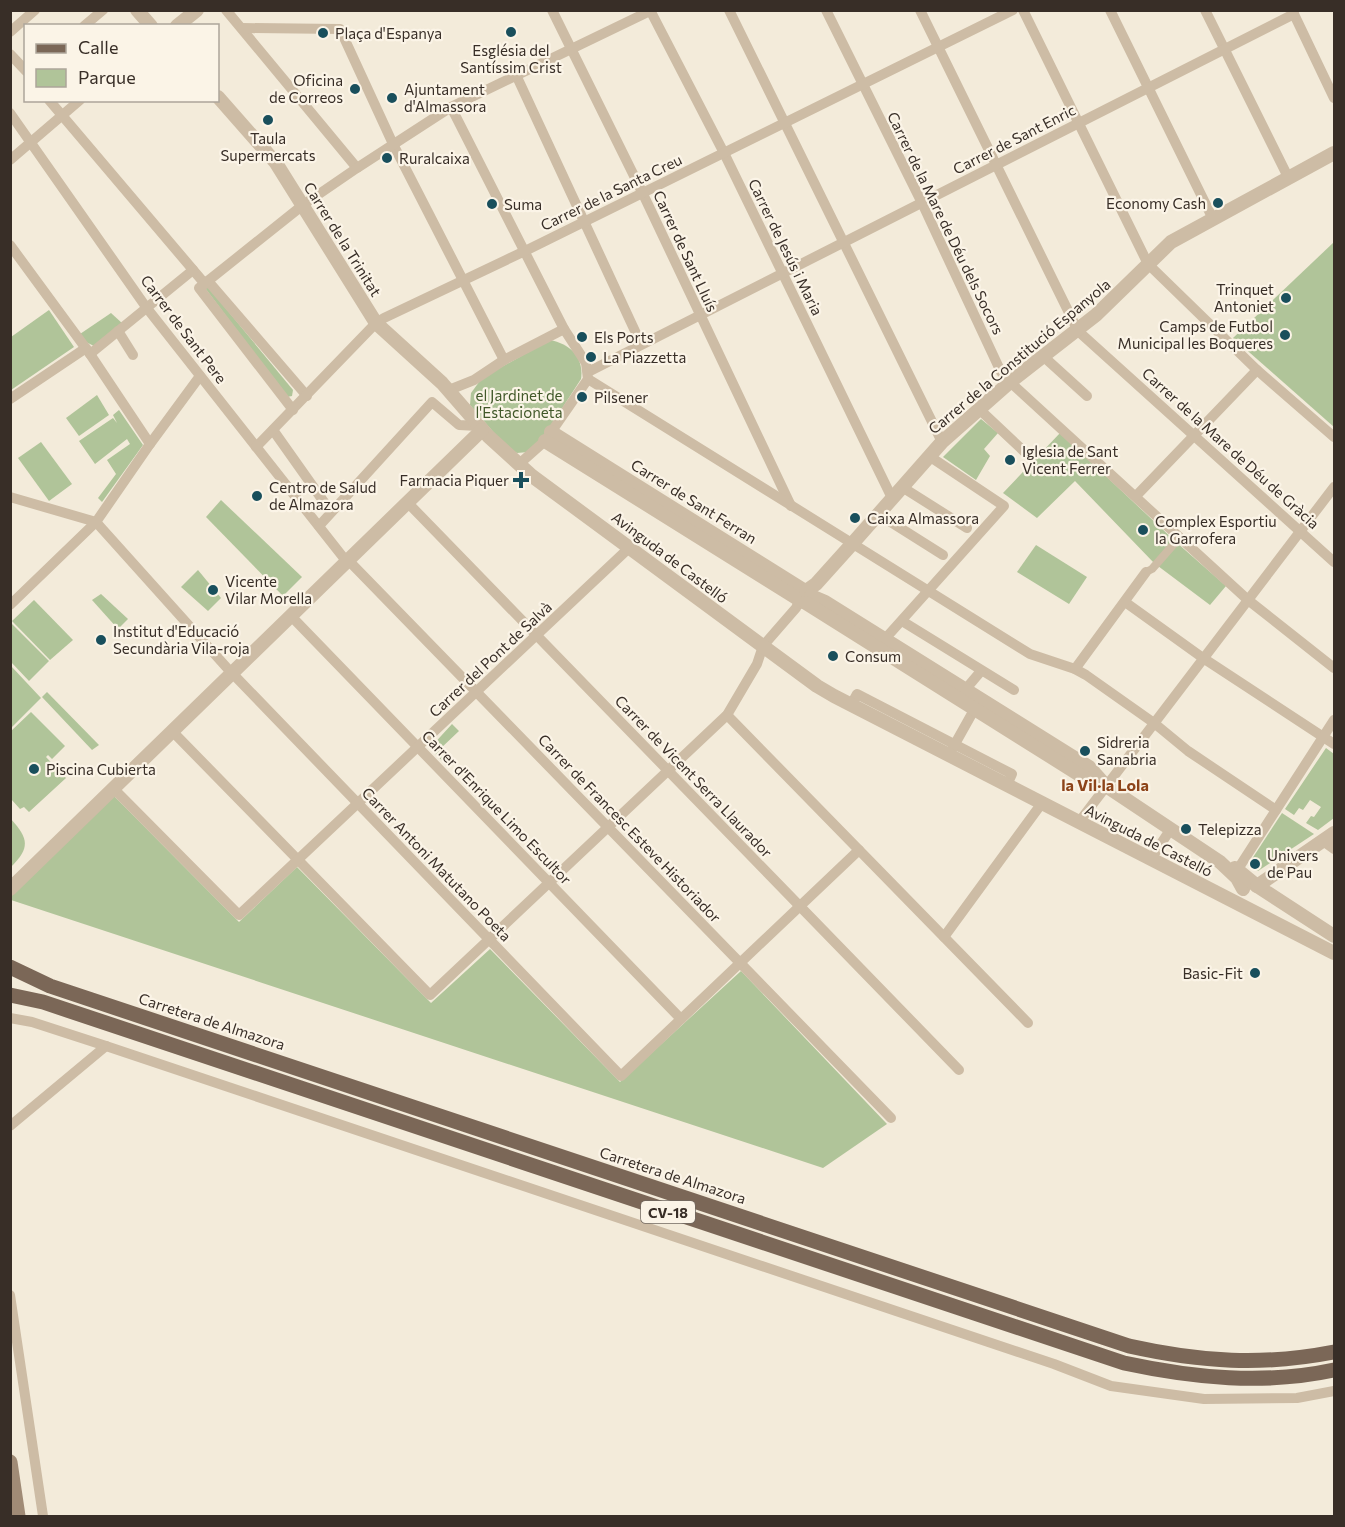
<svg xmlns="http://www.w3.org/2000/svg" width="1345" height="1527" font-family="Commissioner,sans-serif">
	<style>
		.green { fill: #b0c499 }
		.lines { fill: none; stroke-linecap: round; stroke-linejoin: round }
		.pedestrian { stroke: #cdbca5; stroke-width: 8 }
		.minor { stroke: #cdbca5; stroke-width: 10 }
		.tertiary { stroke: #cdbca5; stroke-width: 14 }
		.secondary { stroke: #a08b76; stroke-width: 15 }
		.primary { stroke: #7b6757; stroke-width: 15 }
		.poi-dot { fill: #194f5c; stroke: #fbf4e7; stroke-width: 2 }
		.labels { text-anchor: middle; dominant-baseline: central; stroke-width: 4.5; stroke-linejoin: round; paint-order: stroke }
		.shield { fill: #fbf4e7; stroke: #726961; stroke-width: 1.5 }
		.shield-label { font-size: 14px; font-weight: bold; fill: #382e27 }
		.poi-label { font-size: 15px; fill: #382e27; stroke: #fbf4e7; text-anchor: start }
		.street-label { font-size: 15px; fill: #382e27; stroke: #fbf4e7 }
		.park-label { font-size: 15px; fill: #415829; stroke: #fbf4e7 }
		.neighbourhood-label { font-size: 16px; font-weight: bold; fill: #8d441a; stroke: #fbf4e7 }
	</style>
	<rect width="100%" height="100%" fill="#f3ebda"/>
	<!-- green -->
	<g class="green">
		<path d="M 1334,242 L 1334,427 L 1233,338 Z"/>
		<path d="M 205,288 L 209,288 L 293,390 L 292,396 L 287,397 Z"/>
		<path d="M 49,310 L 74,347 L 11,390 L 11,337 Z"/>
		<path d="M 111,313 L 123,324 L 94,346 L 84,341 L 80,334 Z"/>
		<path d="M 550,340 C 571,344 584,358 581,379 L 541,441 L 528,452 L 517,453 L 508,449 L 470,405 L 471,393 L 482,378 Z"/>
		<path d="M 97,395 L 109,415 L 79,436 L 66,418 Z"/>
		<path d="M 119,410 L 143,445 L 102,502 L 98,498 L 116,474 L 107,460 L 130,444 L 127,439 L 95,464 L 79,441 L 113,418 L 117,423 L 113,415 Z"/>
		<path d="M 981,419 L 998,433 L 984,449 L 990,456 L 976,480 L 943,457 Z"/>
		<path d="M 1060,433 L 1176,542 L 1226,586 L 1210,605 L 1154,563 L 1075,481 L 1037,518 L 1003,493 Z"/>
		<path d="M 41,442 L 72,484 L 49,501 L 18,458 Z"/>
		<path d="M 221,500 L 302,577 L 283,596 L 206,517 Z"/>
		<path d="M 1036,545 L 1087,577 L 1069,604 L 1017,572 Z"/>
		<path d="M 198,570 L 221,598 L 208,611 L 181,587 Z"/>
		<path d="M 101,594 L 128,619 L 118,629 L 92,600 Z"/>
		<path d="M 34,600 L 73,640 L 50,660 L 12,621 Z"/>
		<path d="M 10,622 L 49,661 L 29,681 L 11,662 Z"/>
		<path d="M 11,666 L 41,698 L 11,728 Z"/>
		<path d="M 47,692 L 99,745 L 92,750 L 42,697 Z"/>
		<path d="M 31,712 L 65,746 L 52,759 L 48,755 L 46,757 L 66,778 L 29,812 L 24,807 L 20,809 L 11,799 L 10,732 Z"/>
		<path d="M 452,724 L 459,731 L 440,749 L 453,761 L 448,767 L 430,748 Z"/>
		<path d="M 1326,748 L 1334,754 L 1334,818 L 1318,830 L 1306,823 L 1311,816 L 1314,817 L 1321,807 L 1310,800 L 1303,810 L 1299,808 L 1294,815 L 1285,809 Z"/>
		<path d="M 112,794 L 239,922 L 297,867 L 431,1003 L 490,949 L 620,1082 L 741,971 L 887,1124 L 823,1168 L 11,900 L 11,894 Z"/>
		<path d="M 1282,813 L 1314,834 L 1258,871 L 1248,865 Z"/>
		<path d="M 11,819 C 29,839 30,848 11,867 Z"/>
	</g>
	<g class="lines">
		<!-- pedestrian -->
		<path class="pedestrian" d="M 1146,572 L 1152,569 L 1180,537"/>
		<!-- minor -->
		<g class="minor">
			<path d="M 226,10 L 357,168"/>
			<path d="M 552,10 L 643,194 L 791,506"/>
			<path d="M 650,10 L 724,153 L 892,498"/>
			<path d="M 729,10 L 942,442"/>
			<path d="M 826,10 L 922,203 L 1001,372 L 1010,382 L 1248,600 L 1334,668"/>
			<path d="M 920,10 L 1078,331 L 1334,562"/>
			<path d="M 1023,10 L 1148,264 L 1257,370 L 1334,437"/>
			<path d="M 1110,10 L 1213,219"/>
			<path d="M 1205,10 L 1289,179"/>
			<path d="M 1292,10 L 1334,98"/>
			<path d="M 84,26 L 103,10"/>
			<path d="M 242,28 L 340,29 L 393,144 L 504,360"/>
			<path d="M 10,32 L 35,10"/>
			<path d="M 10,54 L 26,71"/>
			<path d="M 517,77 L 641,344"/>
			<path d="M 49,100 L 205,284"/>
			<path d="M 451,107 L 564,329"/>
			<path d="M 10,113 L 146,307 L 343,557"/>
			<path d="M 10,160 L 80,100"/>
			<path d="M 10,245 L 90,354 L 150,444"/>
			<path d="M 208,281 L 307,396"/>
			<path d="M 118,331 L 133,355"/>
			<path d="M 90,354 L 193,270"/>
			<path d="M 1044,357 L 1087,396"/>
			<path d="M 588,372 L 1294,14"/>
			<path d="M 588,379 L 1030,654 L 1075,669 L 1086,675 L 1154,723 L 1188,751 L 1276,810"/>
			<path d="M 449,390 L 474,380 L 504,360 L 564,329 L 586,363 L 588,379 L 545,441 L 518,465"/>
			<path d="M 10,399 L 86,348"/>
			<path d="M 979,409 L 1030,457"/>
			<path d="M 293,410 L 199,288 L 303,205 L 357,168 L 451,107 L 652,10"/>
			<path d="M 273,430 L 331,512"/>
			<path d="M 256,447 L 376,323 L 384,318 L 525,251 L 1013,10"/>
			<path d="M 902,487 L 967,528"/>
			<path d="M 1136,496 L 1257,370"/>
			<path d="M 10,497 L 96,522 L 228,669"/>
			<path d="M 408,503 L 959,1070"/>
			<path d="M 878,514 L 943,555"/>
			<path d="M 319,526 L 432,402 L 459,425 L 478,426"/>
			<path d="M 348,560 L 891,1118"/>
			<path d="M 1125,602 L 1203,658 L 1334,744"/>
			<path d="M 10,605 L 96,522 L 150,444 L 200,376"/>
			<path d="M 291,616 L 681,1019"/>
			<path d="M 902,621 L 1014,690"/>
			<path d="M 884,640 L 1004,506 L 929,456"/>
			<path d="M 1075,669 L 1146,572"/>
			<path d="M 232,673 L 621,1076 L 859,850"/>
			<path d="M 965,690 L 981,671"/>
			<path d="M 851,705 L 857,694 L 1012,774 L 1007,785"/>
			<path d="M 727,715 L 1028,1023"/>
			<path d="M 173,732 L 430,995 L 727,715 L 757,664 L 763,646 L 796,608 L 800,599"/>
			<path d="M 951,751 L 974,710"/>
			<path d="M 113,788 L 239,915 L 629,548"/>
			<path d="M 1079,822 L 1334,487"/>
			<path d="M 1323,841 L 1334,849"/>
			<path d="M 1151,859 L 1170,830"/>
			<path d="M 1238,869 L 1334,720"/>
			<path d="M 944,937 L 1042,803"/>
			<path d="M 10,1018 L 32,1022 L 106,1046 L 1054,1364 L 1111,1386 L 1204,1399 L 1297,1398 L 1334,1391"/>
			<path d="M 10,1126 L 106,1046"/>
			<path d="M 10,1295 L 43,1516"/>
		</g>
		<!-- tertiary -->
		<g class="tertiary">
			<path d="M 137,10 L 151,26"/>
			<path d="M 177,26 L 197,10"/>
			<path d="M 218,97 L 276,163 L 376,323 L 442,383 L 488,436 L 532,476 L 817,686 L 834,696 L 1334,953"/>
			<path d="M 551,432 L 805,591"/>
			<path d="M 545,441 L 803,602 L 809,601 L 811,597"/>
			<path d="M 806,591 L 816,584 L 852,544 L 942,442 L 1010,382 L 1096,315 L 1171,242 L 1334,153"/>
			<path d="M 811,596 L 825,602 L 1089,767 L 1106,786 L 1220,862 L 1237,878 L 1243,889"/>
			<path d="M 806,603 L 1083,777 L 1104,785"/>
			<path d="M 1235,868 L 1257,886 L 1334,936"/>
			<path d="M 1257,886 L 1334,833"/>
			<path d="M 10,889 L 482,430"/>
		</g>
		<!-- secondary -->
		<path class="secondary" d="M 10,1462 L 18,1516"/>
		<!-- primary -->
		<g class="primary">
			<path d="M 10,967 L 50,986 L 1129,1346 C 1201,1362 1262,1366 1334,1352"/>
			<path d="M 10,995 L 43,1002 L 1124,1363 C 1194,1378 1264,1385 1334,1370"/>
		</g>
	</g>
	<!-- markers -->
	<g class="poi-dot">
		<circle cx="511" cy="32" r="6"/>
		<circle cx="323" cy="33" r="6"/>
		<circle cx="355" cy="89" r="6"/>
		<circle cx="392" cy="98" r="6"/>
		<circle cx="268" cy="120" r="6"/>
		<circle cx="387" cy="158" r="6"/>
		<circle cx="1218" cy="203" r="6"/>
		<circle cx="492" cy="204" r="6"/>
		<circle cx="1286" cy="298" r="6"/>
		<circle cx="1285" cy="335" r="6"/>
		<circle cx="582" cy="337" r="6"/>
		<circle cx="591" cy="357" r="6"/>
		<circle cx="582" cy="397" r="6"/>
		<circle cx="1010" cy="460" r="6"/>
		<path d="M518 471h6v6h6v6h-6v6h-6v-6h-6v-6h6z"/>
		<circle cx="257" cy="496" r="6"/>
		<circle cx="855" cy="518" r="6"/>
		<circle cx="1143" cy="530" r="6"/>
		<circle cx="213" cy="590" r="6"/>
		<circle cx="101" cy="640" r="6"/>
		<circle cx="833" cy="656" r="6"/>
		<circle cx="1085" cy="751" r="6"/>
		<circle cx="34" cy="769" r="6"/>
		<circle cx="1186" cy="829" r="6"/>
		<circle cx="1255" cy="864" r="6"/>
		<circle cx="1255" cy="973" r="6"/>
	</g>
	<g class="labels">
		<!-- shield labels -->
		<rect class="shield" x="641" y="1201" width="54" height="22" rx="4.5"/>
		<g class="shield-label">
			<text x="668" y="1212">CV-18</text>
		</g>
		<!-- poi labels -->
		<g class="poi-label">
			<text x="335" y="33">Plaça d'Espanya</text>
			<text x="511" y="50" text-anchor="middle">Església del<tspan x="511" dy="17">Santíssim Crist</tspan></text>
			<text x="343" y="80" text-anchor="end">Oficina<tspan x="343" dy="17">de Correos</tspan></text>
			<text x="404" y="89">Ajuntament<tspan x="404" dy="17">d'Almassora</tspan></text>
			<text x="268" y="138" text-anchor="middle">Taula<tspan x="268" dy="17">Supermercats</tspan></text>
			<text x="399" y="158">Ruralcaixa</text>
			<text x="1206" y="203" text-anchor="end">Economy Cash</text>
			<text x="504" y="204">Suma</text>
			<text x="1274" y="289" text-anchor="end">Trinquet<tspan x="1274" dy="17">Antoniet</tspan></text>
			<text x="1273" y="326" text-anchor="end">Camps de Futbol<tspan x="1273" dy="17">Municipal les Boqueres</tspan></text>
			<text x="594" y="337">Els Ports</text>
			<text x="603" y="357">La Piazzetta</text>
			<text x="594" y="397">Pilsener</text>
			<text x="1022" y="451">Iglesia de Sant<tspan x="1022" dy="17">Vicent Ferrer</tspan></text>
			<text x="509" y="480" text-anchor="end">Farmacia Piquer</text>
			<text x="269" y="487">Centro de Salud<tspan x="269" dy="17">de Almazora</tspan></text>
			<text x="867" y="518">Caixa Almassora</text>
			<text x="1155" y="521">Complex Esportiu<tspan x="1155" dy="17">la Garrofera</tspan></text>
			<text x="225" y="581">Vicente<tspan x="225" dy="17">Vilar Morella</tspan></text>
			<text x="113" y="631">Institut d'Educació<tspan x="113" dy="17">Secundària Vila-roja</tspan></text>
			<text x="845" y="656">Consum</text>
			<text x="1097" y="742">Sidreria<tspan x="1097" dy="17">Sanabria</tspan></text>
			<text x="46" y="769">Piscina Cubierta</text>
			<text x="1198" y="829">Telepizza</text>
			<text x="1267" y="855">Univers<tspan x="1267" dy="17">de Pau</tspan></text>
			<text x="1243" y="973" text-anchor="end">Basic-Fit</text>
		</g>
		<!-- street labels -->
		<g class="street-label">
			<text transform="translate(1014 139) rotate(-27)">Carrer de Sant Enric</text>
			<text transform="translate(611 192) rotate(-26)">Carrer de la Santa Creu</text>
			<text transform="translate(946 223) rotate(64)">Carrer de la Mare de Déu dels Socors</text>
			<text transform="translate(343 239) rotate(58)">Carrer de la Trinitat</text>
			<text transform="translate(786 247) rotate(64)">Carrer de Jesús i Maria</text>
			<text transform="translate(686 251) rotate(65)">Carrer de Sant Lluís</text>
			<text transform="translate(184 329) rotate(53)">Carrer de Sant Pere</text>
			<text transform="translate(1019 356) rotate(-40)">Carrer de la Constitució Espanyola</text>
			<text transform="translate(1231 448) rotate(42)">Carrer de la Mare de Déu de Gràcia</text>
			<text transform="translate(694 501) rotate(32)">Carrer de Sant Ferran</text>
			<text transform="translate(670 557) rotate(37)">Avinguda de Castelló</text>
			<text transform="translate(490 659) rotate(-43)">Carrer del Pont de Salvà</text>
			<text transform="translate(694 776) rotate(46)">Carrer de Vicent Serra Llaurador</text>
			<text transform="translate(497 807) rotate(46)">Carrer d'Enrique Limo Escultor</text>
			<text transform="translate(630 828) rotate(46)">Carrer de Francesc Esteve Historiador</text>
			<text transform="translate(1149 840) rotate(27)">Avinguda de Castelló</text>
			<text transform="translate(437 864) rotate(46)">Carrer Antoni Matutano Poeta</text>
			<text transform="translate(212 1021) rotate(18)">Carretera de Almazora</text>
			<text transform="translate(673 1175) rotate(18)">Carretera de Almazora</text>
		</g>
		<!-- park labels -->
		<g class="park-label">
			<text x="519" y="395">el Jardinet de<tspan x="519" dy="17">l'Estacioneta</tspan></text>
		</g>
		<!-- neighbourhood labels -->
		<g class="neighbourhood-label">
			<text x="1105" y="784">la Vil·la Lola</text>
		</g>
	</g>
	<!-- border -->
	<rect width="1345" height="1527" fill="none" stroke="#382e27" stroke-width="24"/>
	<!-- legend -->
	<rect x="24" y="24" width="195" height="78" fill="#fbf4e7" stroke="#ada59a" stroke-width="1.5"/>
	<rect x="36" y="44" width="30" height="9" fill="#7b6757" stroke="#ada59a" stroke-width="1.5"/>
	<text x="78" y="54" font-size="18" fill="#382e27">Calle</text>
	<rect x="36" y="69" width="30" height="18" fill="#b0c499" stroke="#ada59a" stroke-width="1.5"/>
	<text x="78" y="84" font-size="18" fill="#382e27">Parque</text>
</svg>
